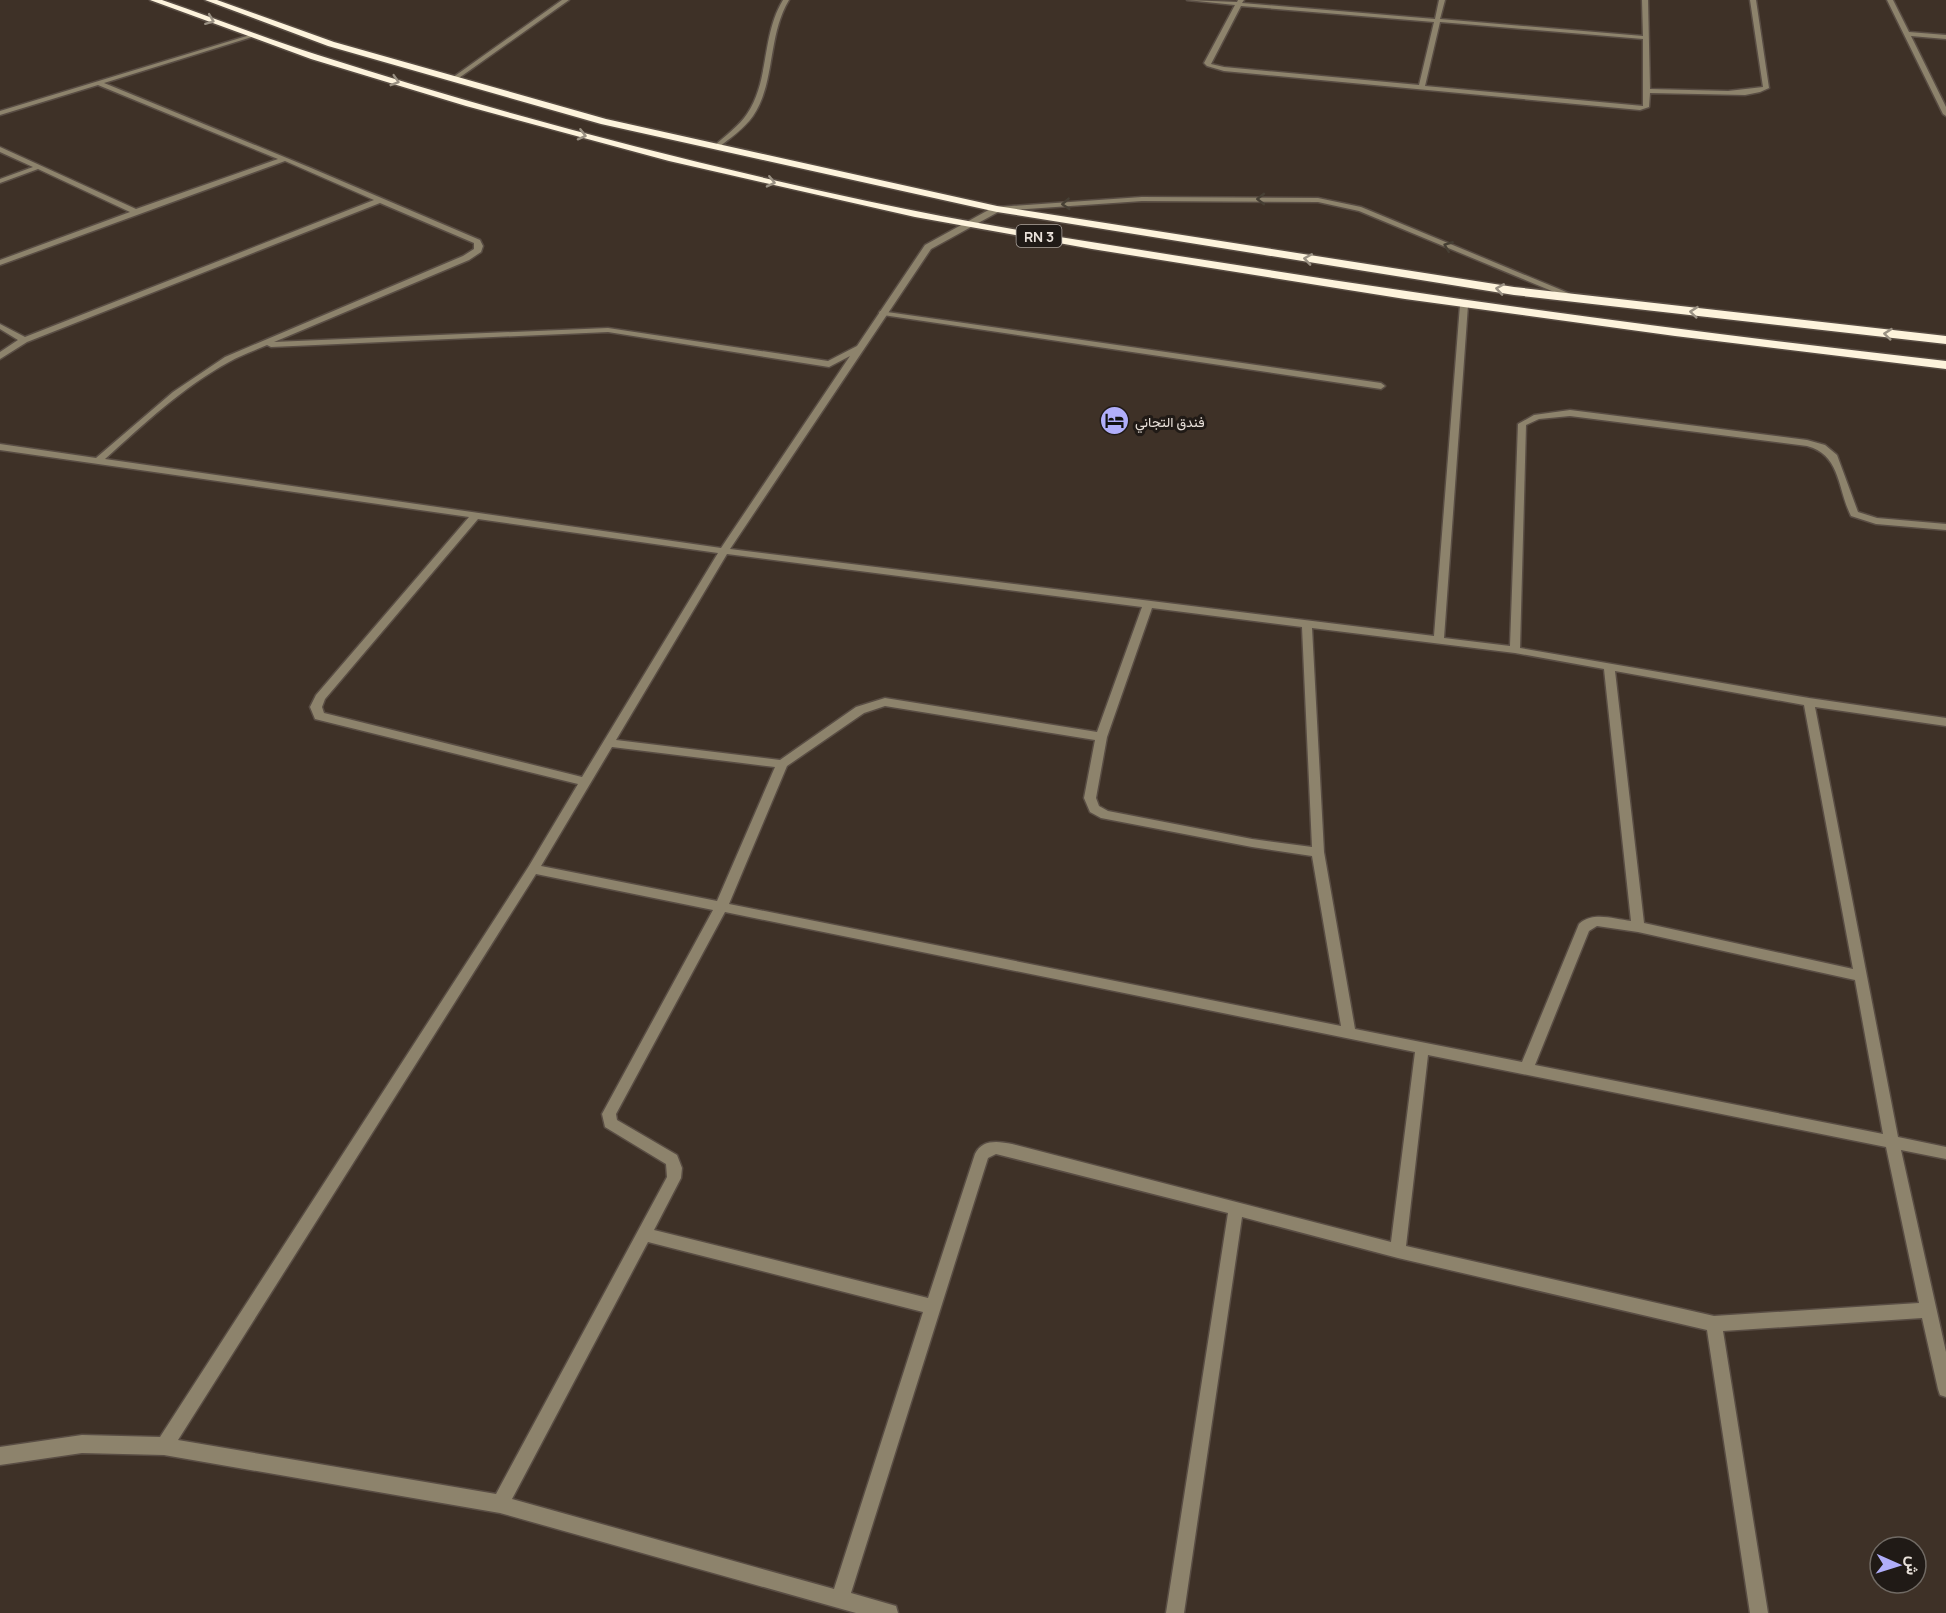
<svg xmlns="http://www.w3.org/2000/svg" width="1946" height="1613" font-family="Manrope,Vazirmatn,sans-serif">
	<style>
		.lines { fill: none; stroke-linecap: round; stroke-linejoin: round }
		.lane-casing { stroke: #594d44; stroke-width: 3 }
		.street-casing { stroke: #594d44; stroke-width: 3 }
		.highway-casing { stroke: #594d44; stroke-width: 3 }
		.lane { fill: #8d836c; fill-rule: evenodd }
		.street { fill: #8d836c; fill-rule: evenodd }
		.highway { fill: #fdf3dc; fill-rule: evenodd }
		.oneway { stroke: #9a9183 }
		.oneway2 { stroke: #463f34 }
		.labels { text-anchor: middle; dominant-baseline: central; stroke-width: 6; stroke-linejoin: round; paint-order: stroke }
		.shield { fill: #201a16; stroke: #ada59f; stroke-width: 1.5 }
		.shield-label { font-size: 14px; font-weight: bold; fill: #e9e1da }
		.far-poi-label { font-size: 14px; fill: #e9e1da; stroke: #201a16; text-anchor: start }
	</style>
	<rect width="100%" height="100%" fill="#3e3127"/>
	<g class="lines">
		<defs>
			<g id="lane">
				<path d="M 1142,197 L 1318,198 L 1361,207 L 1583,299 L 1576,301 L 1359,211 L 1318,202 L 1142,201 L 997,211 L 993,209 L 997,207 Z"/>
				<path d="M 880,311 L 1381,383 L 1385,386 L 1381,389 L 883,315 L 879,313 Z"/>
			</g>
			<g id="street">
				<path d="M 562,0 L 569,0 L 456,80 L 452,80 L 452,78 Z"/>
				<path d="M 783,0 L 789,0 C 767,37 776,82 753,116 C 744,129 730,138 718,148 L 714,148 L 714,146 C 725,136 739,126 747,114 C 770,80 761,36 783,0 Z"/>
				<path d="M 1187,0 L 1237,2 L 1238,0 L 1244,0 L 1242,3 L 1435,19 L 1439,0 L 1445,0 L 1440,19 L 1643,36 L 1642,0 L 1648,0 L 1650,89 L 1728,91 L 1763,87 L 1750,0 L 1756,0 L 1769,88 L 1760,92 L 1745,95 L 1650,93 L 1649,107 L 1640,110 L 1224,71 L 1207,66 L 1204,63 L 1235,5 ZM 1241,6 L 1434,22 L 1419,85 L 1224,67 L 1211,64 ZM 1440,22 L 1643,39 L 1643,106 L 1425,86 Z"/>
				<path d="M 1887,0 L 1893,0 L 1909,32 L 1946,35 L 1946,39 L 1911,36 L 1946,107 L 1946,116 L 1943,114 Z"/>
				<path d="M 250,35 L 255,36 L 104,83 L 311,168 L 480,240 L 483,246 L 481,252 L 469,260 L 274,342 L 608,328 L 828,361 L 857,346 L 925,245 L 994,207 L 1000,207 L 1000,211 L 931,249 L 730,549 L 1434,636 L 1460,305 L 1464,303 L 1468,305 L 1444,638 L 1510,646 L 1518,424 L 1534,415 L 1570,410 L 1807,440 L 1825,445 L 1837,455 L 1858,512 L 1877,518 L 1946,524 L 1946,530 L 1876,524 L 1851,516 C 1837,488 1841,455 1807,446 L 1570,416 L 1539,419 L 1526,425 L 1520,648 L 1809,698 L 1946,718 L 1946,726 L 1815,707 L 1898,1137 L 1946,1147 L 1946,1159 L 1901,1150 L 1946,1352 L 1946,1397 L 1940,1395 L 1938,1389 L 1922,1318 L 1723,1331 L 1768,1613 L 1750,1613 L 1707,1330 L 1398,1258 L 1242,1217 L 1184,1613 L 1166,1613 L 1228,1213 L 996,1154 L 988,1158 L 851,1593 L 896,1606 L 898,1613 L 856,1613 L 500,1513 L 164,1455 L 82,1453 L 0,1465 L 0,1447 L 82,1435 L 160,1437 L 529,866 L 578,784 L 319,720 L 315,719 L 310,707 L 316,695 L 469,517 L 0,450 L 0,444 L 96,458 L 173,392 L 225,357 L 463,256 L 474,249 L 474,243 L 380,203 L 27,342 L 0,359 L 0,352 L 18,340 L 0,329 L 0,324 L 25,337 L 374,200 L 285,161 L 0,265 L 0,260 L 130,212 L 38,169 L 0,183 L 0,179 L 33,167 L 0,152 L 0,147 L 136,209 L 278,159 L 98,85 L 0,115 L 0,111 ZM 608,332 L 829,367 L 850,356 L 721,548 L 105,459 C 144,424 183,387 229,362 C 241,355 254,351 267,345 L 271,347 ZM 478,519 L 718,553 L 582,777 L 324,713 L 322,707 L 325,699 ZM 727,554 L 1142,607 L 1097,732 L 885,698 L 856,707 L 780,760 L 616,740 ZM 1152,608 L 1302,627 L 1312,847 L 1252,839 L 1108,811 L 1099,806 L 1096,798 L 1107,737 ZM 1312,628 L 1515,653 L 1604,669 L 1631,921 C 1614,919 1593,911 1579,924 L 1522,1062 L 1355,1029 L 1324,852 ZM 1615,671 L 1804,705 L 1853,969 L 1644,923 ZM 885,706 L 1095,740 L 1084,798 L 1090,812 L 1101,818 L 1252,847 L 1312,856 L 1341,1026 L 729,904 L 787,766 L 864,713 ZM 612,747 L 775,767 L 717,901 L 541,866 ZM 536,874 L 713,910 L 602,1114 L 605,1127 L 666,1164 L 667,1177 L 496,1494 L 178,1440 ZM 725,912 L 1415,1052 L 1391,1242 L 1012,1144 C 998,1141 982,1139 975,1154 L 928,1298 L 654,1230 L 681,1178 L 682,1168 L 677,1155 L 617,1120 L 616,1114 ZM 1597,926 L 1638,932 L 1855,980 L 1883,1134 L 1535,1065 L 1589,931 ZM 1428,1055 L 1886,1147 L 1919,1303 L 1714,1316 L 1406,1246 ZM 648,1242 L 923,1312 L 834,1589 L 512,1499 Z"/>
			</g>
			<g id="highway">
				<path d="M 150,0 L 162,0 C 214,18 265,38 318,55 C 498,113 682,161 867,201 C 989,227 1114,246 1237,265 C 1473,303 1709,334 1946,361 L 1946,369 L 1675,336 L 1405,299 L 1092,249 L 915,217 L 669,161 L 466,106 L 311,59 Z"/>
				<path d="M 205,0 L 217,0 L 334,42 L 606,119 L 997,206 L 1514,287 L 1946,336 L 1946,344 L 1514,295 L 997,212 L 601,124 L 328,46 Z"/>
			</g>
		</defs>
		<!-- lane casing -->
		<use href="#lane" class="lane-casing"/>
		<!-- street casing -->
		<use href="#street" class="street-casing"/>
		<!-- highway casing -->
		<use href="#highway" class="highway-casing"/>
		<!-- lane -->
		<use href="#lane" class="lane"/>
		<!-- street -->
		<use href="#street" class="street"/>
		<!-- highway -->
		<use href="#highway" class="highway"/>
	</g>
	<!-- one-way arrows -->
	<defs><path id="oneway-chevron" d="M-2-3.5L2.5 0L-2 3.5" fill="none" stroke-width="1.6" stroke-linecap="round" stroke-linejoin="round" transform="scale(1.5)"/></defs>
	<g class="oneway">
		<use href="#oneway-chevron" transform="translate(210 20) rotate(21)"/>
		<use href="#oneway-chevron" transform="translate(395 81) rotate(17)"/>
		<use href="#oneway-chevron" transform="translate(582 135) rotate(14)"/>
		<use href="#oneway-chevron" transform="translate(771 182) rotate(13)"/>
		<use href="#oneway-chevron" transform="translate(1308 259) rotate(-171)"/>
		<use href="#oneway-chevron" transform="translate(1500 289) rotate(-171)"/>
		<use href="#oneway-chevron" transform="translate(1694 312) rotate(-174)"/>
		<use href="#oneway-chevron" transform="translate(1888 334) rotate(-174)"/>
	</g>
	<g class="oneway2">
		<use href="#oneway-chevron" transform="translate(1261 199) rotate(180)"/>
		<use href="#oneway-chevron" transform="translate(1066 204) rotate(176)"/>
		<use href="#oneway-chevron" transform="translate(1448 246) rotate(-158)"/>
	</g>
	<!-- icons -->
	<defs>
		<symbol id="hotel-disc" viewBox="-11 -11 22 22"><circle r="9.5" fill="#b0aefa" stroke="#201a16"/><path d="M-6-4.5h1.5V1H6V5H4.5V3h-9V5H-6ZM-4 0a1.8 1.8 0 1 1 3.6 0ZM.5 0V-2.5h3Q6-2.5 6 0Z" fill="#111"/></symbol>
	</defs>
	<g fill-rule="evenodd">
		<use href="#hotel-disc" x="1098" y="404" width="33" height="33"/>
	</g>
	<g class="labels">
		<!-- shield labels -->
		<rect class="shield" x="1016.5" y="225" width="45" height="22" rx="4.5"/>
		<g class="shield-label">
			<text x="1039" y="236">RN 3</text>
		</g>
		<!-- far-poi labels -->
		<g class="far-poi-label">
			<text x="1135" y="421">فندق التجاني</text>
		</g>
	</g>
	<!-- north arrow -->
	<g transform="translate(1898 1565) rotate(93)"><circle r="28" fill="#201a16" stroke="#706a64" stroke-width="1.5"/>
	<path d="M0-4.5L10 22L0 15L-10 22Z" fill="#b0aefa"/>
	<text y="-9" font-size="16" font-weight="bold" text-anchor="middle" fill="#e9e1da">ش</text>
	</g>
</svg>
